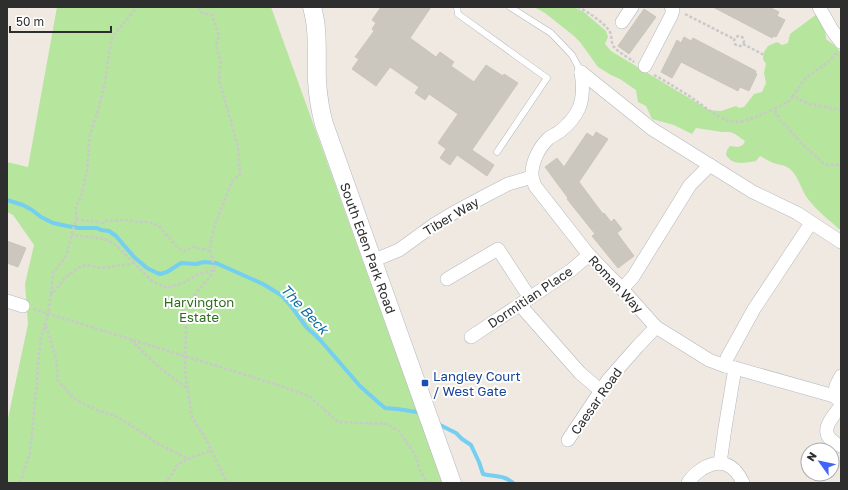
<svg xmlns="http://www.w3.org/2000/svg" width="848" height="490" font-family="'Golos Text',sans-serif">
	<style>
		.green { fill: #b6e59e }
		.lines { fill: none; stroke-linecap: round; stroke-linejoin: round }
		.stream { stroke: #75cff0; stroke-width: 4 }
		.building { fill: #cbc7bf; stroke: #cbc5ba }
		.lane-casing { stroke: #b4b7c1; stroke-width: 7 }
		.street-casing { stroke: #b4b7c1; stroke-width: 14 }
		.secondary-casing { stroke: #b4b7c1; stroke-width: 19 }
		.path { stroke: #c9c9c9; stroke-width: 2.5; stroke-dasharray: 3 2; stroke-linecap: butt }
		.lane { stroke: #fff; stroke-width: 6 }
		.street { stroke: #fff; stroke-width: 13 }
		.secondary { stroke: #fff; stroke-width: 18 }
		.transit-dot { fill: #1a4fb4; stroke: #fff; stroke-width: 1.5 }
		.labels { text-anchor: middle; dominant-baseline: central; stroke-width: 4; stroke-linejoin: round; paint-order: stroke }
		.street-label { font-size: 13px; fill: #2e2e2e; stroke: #fff }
		.park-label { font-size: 13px; fill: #2c6e1b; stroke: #fff }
		.transit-label { font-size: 13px; fill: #164399; stroke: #fff; text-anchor: start }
		.water-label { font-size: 14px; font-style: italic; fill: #0d6fa3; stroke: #fff }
	</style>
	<rect width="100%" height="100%" fill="#efe9e1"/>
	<!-- green -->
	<g class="green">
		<path d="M 57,7 L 271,7 L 443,483 L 7,483 L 7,423 L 28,324 L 25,284 L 34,245 L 13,215 L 7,212 L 7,162 L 28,167 Z"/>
		<path d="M 534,7 L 574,7 L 584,12 L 606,31 L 608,37 L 605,44 L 611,51 L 709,110 L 721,111 L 736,106 L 739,108 L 744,107 L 754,94 L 762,92 L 766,83 L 764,73 L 766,64 L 763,59 L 764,52 L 768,46 L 777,42 L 782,45 L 788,43 L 790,34 L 817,14 C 822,22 826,30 826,39 L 834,45 L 841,52 L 841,229 L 839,229 C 829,220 816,210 808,199 C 801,190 799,177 791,170 C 785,164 777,165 771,162 C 767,160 764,158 760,156 L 756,161 C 744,163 733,166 726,155 L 727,150 L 730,146 L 738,147 L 743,145 L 745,141 L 735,134 L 730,132 L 722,132 L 696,128 L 692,134 L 674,125 L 652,119 L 646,106 L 638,102 L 636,90 L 620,79 L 611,75 L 598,67 L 580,42 L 574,36 L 545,13 Z"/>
	</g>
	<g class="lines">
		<!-- stream -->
		<g class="stream">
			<path d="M 7,200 L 23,205 L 32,210 L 41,217 L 53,223 L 67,226 L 79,228 L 97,228 L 101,230 L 109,231 L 116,236 L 134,257 L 147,268 L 157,273 L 160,274 L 167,272 L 181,263 L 196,264 L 204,262 L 216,263 L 263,284 L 281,295 L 291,306 L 307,328 L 314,334 L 321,341 L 360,386 L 379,403 L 385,408 L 397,409 L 417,412 L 420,413"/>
			<path d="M 438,424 L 456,433 L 462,439 L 471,445 L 479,462 L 483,474 C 494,477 505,475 513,483"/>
		</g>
	</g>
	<!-- building -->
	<g class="building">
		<path d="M 381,7 L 431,7 L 410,38 L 436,57 L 440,52 L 454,62 L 451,66 L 474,82 L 486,65 L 503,76 L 504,74 L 518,83 L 472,150 L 494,165 L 487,176 L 457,155 L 450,165 L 440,158 L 446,149 L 438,143 L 458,114 L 429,94 L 425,100 L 415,93 L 419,87 L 390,67 L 376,86 L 352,69 L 359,59 L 355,57 L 374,31 L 372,29 L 376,23 L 372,20 Z"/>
		<path d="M 713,7 L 769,7 L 779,12 L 777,16 L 785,20 L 776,37 L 774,36 L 772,38 Z"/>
		<path d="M 644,9 L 656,17 L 629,54 L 618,46 Z"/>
		<path d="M 684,37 L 691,41 L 693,38 L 756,71 L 755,73 L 757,74 L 749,91 L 740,87 L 738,91 L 681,62 L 672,78 L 661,72 L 677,40 L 681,43 Z"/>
		<path d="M 596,132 L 608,139 L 579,182 L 603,214 L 604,213 L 611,222 L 614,219 L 622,229 L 617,233 L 634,256 L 618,268 L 592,236 L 595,234 L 567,199 L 568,198 L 545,167 L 557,158 L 564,167 L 587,133 L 593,137 Z"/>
		<path d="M 7,241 L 26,248 L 18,267 L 7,263 Z"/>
	</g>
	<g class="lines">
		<defs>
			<g id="lane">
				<path d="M 457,7 L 458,14 L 547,78 L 497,152"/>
				<path d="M 510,7 L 551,33 L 572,55 L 581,72"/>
			</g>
			<g id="street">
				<path d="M 819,7 L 832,30 L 841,42"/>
				<path d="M 622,22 L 632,7"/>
				<path d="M 645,66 L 671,16 L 673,10 L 671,7"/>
				<path d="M 581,72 C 583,84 584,96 579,108 C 575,117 567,126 559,132 C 556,134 552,136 549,138 C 539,147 531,163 532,177 C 533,180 534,183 535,186 L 589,255 L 622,289 L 656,327 L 709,360 L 725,366 L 735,368 L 834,396 L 841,402"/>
				<path d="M 581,72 L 652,129 L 753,192 L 797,213 L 841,242"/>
				<path d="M 372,261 L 399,250 L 435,224 L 455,212 L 485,196 L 508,184 L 532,177"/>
				<path d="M 447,279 L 498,249 L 530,298"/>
				<path d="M 622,289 L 633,277 L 690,185 L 710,165"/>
				<path d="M 7,301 L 23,306"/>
				<path d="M 520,305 L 580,373 L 601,391"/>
				<path d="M 471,337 L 570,271 L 589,255"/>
				<path d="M 725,366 L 727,358 L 754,309 L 811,223"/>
				<path d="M 834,396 L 836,386 L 841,376"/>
				<path d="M 841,406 C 829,421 816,435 841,446"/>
				<path d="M 568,440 L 608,380 L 638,346 L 656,327"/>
				<path d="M 720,463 L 725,428 L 735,368"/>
				<path d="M 688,483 C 691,477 696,473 702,469 C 720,458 734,463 743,483"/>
			</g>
			<path id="secondary" d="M 312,7 C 319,31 316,56 317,81 C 318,96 320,110 324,124 L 452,483"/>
		</defs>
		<!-- lane casing -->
		<use href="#lane" class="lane-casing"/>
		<!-- street casing -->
		<use href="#street" class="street-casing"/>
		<!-- secondary casing -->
		<use href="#secondary" class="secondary-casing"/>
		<!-- path -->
		<g class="path">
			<path d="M 199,7 L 201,12 L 212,15 L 219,36 L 216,46 L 221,62 L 219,80 L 238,146 L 240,175 L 232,181 L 215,225 L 212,237 L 210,251 L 215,270"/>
			<path d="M 578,7 C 588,12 605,23 610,32 C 612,37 611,43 614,47 C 619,53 628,57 634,62"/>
			<path d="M 685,14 L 734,39"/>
			<circle cx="739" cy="41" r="5"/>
			<path d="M 743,44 L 766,56"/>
			<path d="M 837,53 L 823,66 L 807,77 L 803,81 L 793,96 L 809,104 L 841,110"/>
			<path d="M 654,75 C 665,81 675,87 686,94 C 698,101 722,123 736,122 C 747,122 763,113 774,109"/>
			<path d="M 793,96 L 789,101 L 774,109 L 780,120 L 788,128 L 800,142 L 823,163 L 828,165 L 841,165"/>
			<path d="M 76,219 L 103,223 L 105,221 L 127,220 L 139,222 L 149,222 L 159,226 L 176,246 L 184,251 L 194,247 L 210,251"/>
			<path d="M 133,262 L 152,281 L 167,288 L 183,283 L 199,274 L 214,270"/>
			<path d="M 215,270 L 193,297 L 187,313 L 186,327 L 185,372 L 192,417 L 207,441 L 227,483"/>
			<path d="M 51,294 L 53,273 L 66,256 L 76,219 L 76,206 L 81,197 L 87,170 L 90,135 L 97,113 L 105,83 L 109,52 L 113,36 L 137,7"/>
			<path d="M 33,309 L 278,385 L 309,396 L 338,422 L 387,424 L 399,431 L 415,455 L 421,473 L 428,483"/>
			<path d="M 46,326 L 56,358 L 58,381 L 76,400 L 97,410 L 116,416 L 146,435 L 155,442 L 188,459 L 212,450"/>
			<path d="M 131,340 L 159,367 L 188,389"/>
			<path d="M 20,483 L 30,453 L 33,424 L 35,396 L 37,384 L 38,362 L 41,339 L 47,318 L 51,295 L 66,277 L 78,268 L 86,265 L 101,268 L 130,264 L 133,262 L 115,244 L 105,239 L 72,235"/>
			<path d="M 164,483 L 173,473 L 177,465 L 188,459"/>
		</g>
		<!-- lane -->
		<use href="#lane" class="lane"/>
		<!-- street -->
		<use href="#street" class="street"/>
		<!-- secondary -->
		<use href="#secondary" class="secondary"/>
	</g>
	<!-- markers -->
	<rect class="transit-dot" x="421" y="379" width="8" height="8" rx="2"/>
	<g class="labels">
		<!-- street labels -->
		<g class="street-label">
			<text transform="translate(451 216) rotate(-31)">Tiber Way</text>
			<text transform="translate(368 248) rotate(70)">South Eden Park Road</text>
			<text transform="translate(616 284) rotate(47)">Roman Way</text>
			<text transform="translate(530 297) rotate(-34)">Dormitian Place</text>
			<text transform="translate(596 401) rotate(-55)">Caesar Road</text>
		</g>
		<!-- park labels -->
		<g class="park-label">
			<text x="199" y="302">Harvington<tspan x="199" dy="15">Estate</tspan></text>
		</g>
		<!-- transit labels -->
		<g class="transit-label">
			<text x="433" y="376">Langley Court<tspan x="433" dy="15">/ West Gate</tspan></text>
		</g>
		<!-- water labels -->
		<g class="water-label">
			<text transform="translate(305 309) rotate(47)">The Beck</text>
		</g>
	</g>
	<!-- border -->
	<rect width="848" height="490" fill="none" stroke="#2e2e2e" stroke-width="16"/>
	<!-- north arrow -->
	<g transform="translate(820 462) rotate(303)"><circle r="19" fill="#ffffff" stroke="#ababab"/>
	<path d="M0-3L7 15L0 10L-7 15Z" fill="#4264fb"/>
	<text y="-6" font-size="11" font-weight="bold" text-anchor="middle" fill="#2e2e2e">N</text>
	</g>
	<!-- scale -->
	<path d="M10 26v6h101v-6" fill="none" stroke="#2e2e2e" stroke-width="2"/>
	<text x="16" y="26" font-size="12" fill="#2e2e2e" stroke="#ffffff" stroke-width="3" paint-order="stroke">50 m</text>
</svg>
